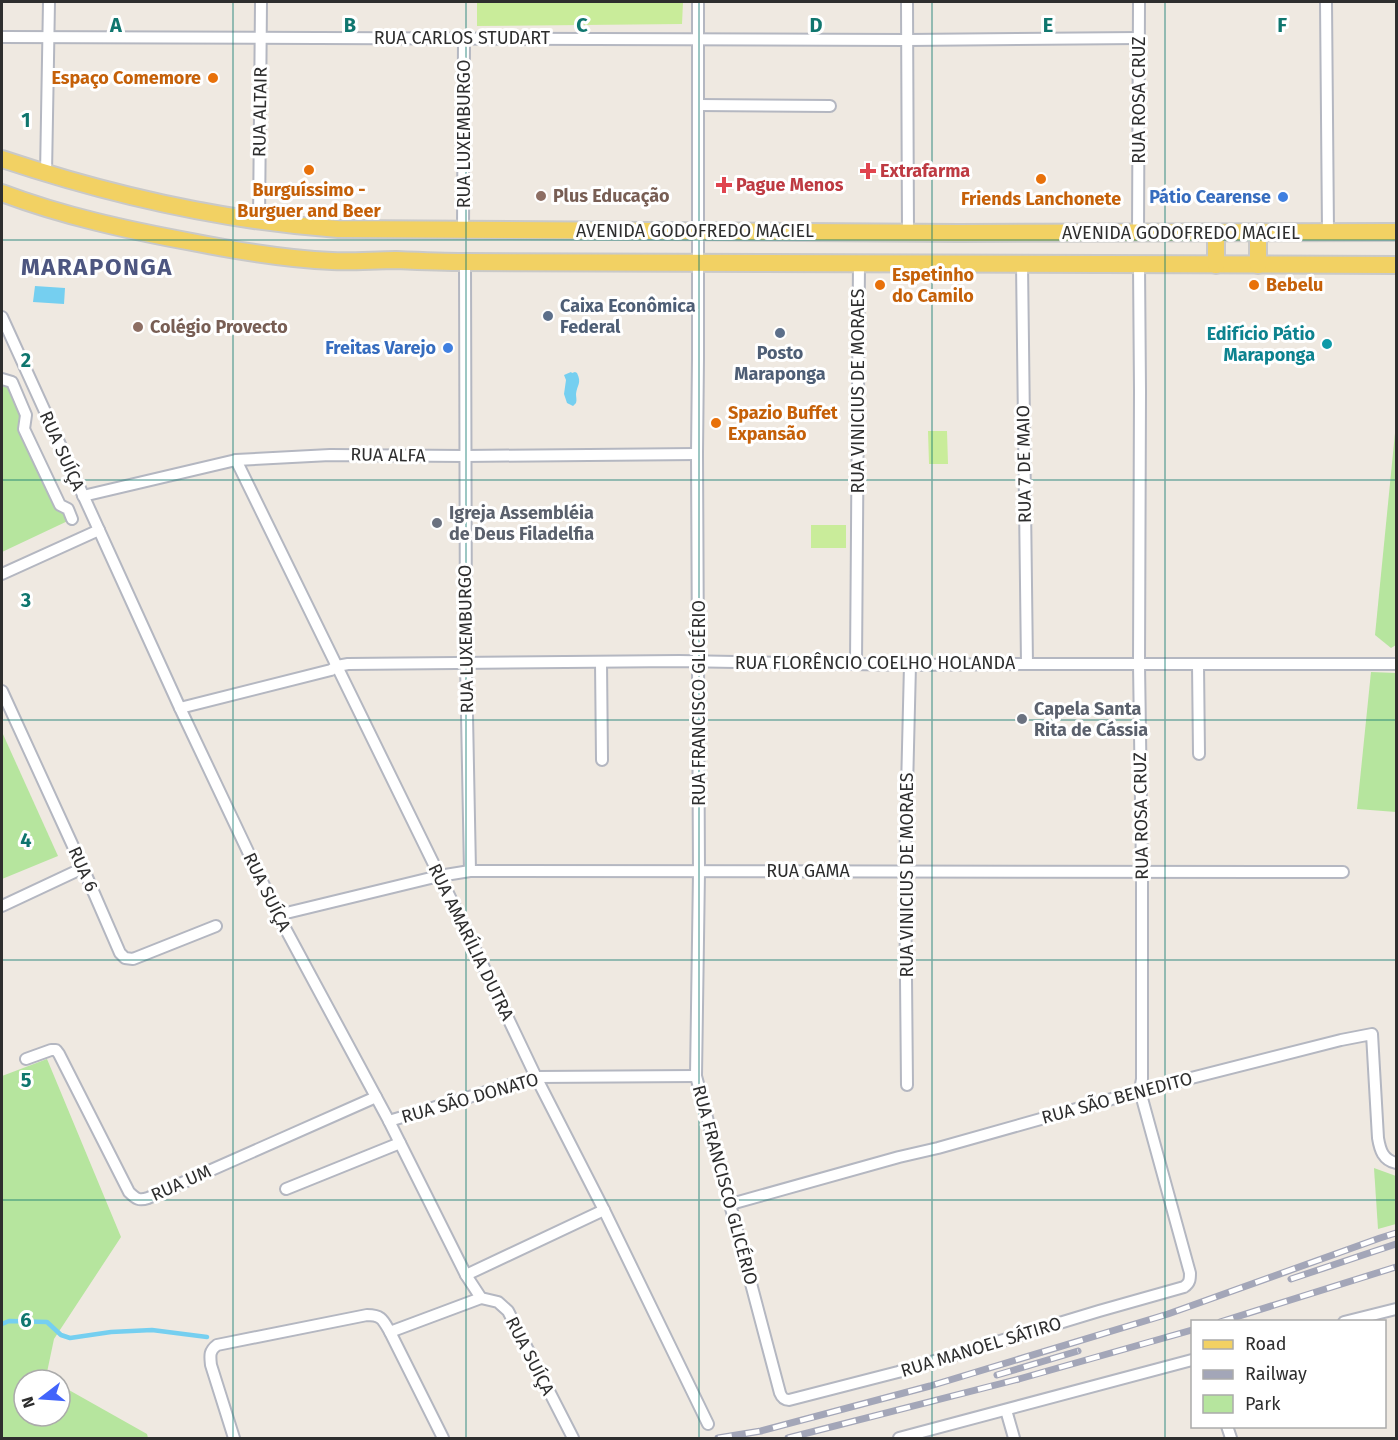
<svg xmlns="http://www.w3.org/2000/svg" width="1398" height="1440" font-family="'Fira Sans',sans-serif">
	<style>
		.green { fill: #b6e59e }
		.pitch { fill: #c9ec9a }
		.water { fill: #75cff0 }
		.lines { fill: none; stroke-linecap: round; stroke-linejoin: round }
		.stream { stroke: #75cff0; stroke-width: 4.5 }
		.street-casing { stroke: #b4b7c1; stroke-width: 14 }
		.primary-casing { stroke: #c9c9c9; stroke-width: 20 }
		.street { stroke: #fff; stroke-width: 10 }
		.primary { stroke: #f2d163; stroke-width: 16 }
		.rail-casing { stroke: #a3a6b8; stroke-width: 7 }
		.rail { stroke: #fff; stroke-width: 4.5; stroke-dasharray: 14; stroke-linecap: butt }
		.grid { fill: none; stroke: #0f766e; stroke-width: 1.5; stroke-opacity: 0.55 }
		.food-dot { fill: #e8710a; stroke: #fff; stroke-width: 2 }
		.health-dot { fill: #e0444e; stroke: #fff; stroke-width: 2 }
		.education-dot { fill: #8d6e63; stroke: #fff; stroke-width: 2 }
		.shop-dot { fill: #3f7fe0; stroke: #fff; stroke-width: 2 }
		.service-dot { fill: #5c6f8a; stroke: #fff; stroke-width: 2 }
		.culture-dot { fill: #0f9aa8; stroke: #fff; stroke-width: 2 }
		.worship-dot { fill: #6b7280; stroke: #fff; stroke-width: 2 }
		.labels { text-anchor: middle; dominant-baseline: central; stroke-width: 6; stroke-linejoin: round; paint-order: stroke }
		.street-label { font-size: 18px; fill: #2e2e2e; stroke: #fff }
		.food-label { font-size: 18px; font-weight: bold; fill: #c56008; stroke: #fff; text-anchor: start }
		.health-label { font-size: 18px; font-weight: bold; fill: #be3a42; stroke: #fff; text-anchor: start }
		.education-label { font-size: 18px; font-weight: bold; fill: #785e54; stroke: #fff; text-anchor: start }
		.shop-label { font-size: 18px; font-weight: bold; fill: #366cbe; stroke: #fff; text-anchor: end }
		.service-label { font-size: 18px; font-weight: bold; fill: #4e5e75; stroke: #fff; text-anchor: start }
		.culture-label { font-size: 18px; font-weight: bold; fill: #0d838f; stroke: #fff; text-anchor: end }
		.worship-label { font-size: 18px; font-weight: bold; fill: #5b616d; stroke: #fff; text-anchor: start }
		.district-label { font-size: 24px; font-weight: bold; letter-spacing: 1.5px; fill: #4d5680; stroke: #fff }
		.grid-label { font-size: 20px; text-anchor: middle; font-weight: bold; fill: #0f766e; stroke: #fff; stroke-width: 6; stroke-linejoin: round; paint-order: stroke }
	</style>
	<rect width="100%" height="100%" fill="#efe9e1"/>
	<!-- green -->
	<g class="green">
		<path d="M 2,379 L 12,382 L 26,415 L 24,429 L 72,519 L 2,552 Z"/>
		<path d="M 1396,423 L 1396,645 L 1391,648 L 1375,635 Z"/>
		<path d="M 1371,672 L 1396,673 L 1396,812 L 1357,809 Z"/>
		<path d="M 2,732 L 58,856 L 2,879 Z"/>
		<path d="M 47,1059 L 121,1237 L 54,1339 L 46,1377 L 51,1380 L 24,1380 L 24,1416 L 60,1416 L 60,1385 L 147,1434 L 148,1438 L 2,1438 L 2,1076 Z"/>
		<path d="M 1374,1168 L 1396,1176 L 1396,1224 L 1378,1229 Z"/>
	</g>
	<!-- pitch -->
	<g class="pitch">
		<path d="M 477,2 L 683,2 L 682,24 L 477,26 Z"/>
		<path d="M 928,431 L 947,431 L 948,464 L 929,464 Z"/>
		<rect x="811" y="525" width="35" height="23"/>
	</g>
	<!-- water -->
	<g class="water">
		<path d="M 35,286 L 65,288 L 64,304 L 33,302 Z"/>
		<path d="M 571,372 L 572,373 L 575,372 L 577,373 C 582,383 577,385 576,394 C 576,397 577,400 576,403 L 573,406 L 567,403 L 564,394 L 566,380 L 564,375 Z"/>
	</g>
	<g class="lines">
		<!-- stream -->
		<path class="stream" d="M 2,1324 L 9,1321 L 47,1322 L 61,1335 L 70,1338 L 111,1332 L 152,1330 L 207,1337"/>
		<defs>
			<g id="street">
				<path d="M 698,2 L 698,358 L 697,454 L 699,872 L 696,1076 L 780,1393 C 782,1398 784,1400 789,1400 L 898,1372 L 1099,1311 L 1184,1287 C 1190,1283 1190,1279 1190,1273 L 1140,1091 L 1142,1079 L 1142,872 L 1139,664 L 1140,391 L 1139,265"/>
				<path d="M 907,2 L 908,233"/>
				<path d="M 1326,2 L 1328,232"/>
				<path d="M 2,37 L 907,40 L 1139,38"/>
				<path d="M 698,105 L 830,106"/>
				<path d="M 46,174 L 49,2"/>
				<path d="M 259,222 L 261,2"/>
				<path d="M 463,230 L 464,39"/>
				<path d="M 1138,234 L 1139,2"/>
				<path d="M 465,262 L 466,663 L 470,871"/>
				<path d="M 1022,264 L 1027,664"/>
				<path d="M 2,317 L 180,708 L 278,915 L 389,1121 L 466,1275 L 481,1298 L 498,1302 L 508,1311 L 573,1438"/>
				<path d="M 2,379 L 12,382 L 26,415 L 24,429 L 60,505 L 68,509 L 72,519"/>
				<path d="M 236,460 L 466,930 L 536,1077 L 604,1210 L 708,1424"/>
				<path d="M 83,496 L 236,460 L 330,455 L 465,456 L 697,454"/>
				<path d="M 2,574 L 99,530"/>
				<path d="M 601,662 L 602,760"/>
				<path d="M 856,664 L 859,263"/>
				<path d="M 1198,664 L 1199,754"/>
				<path d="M 2,691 L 83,868 L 120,953 L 125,958 L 133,959 L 216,926"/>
				<path d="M 180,708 L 331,670 L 337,666 L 348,664 L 679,661 L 910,665 L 1027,664 L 1396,664"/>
				<path d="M 2,906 L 83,868"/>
				<path d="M 278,915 L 439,876 L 470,871 L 1343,872"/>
				<path d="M 26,1059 L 51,1050 L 56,1050 L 59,1054 L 129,1192 C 136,1199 139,1201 148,1198 L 376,1097"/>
				<path d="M 907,1085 L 905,871 L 910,665"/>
				<path d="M 389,1121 L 536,1077 L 696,1076"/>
				<path d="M 286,1189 L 400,1143"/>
				<path d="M 731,1204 L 899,1157 L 938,1148 L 1140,1091 L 1341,1040 L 1372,1034 L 1378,1138 C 1380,1150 1383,1160 1396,1163"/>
				<path d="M 466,1275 L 604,1210"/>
				<path d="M 1344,1322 L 1396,1309"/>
				<path d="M 390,1332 L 481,1298"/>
				<path d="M 1006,1410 L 1014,1438"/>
				<path d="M 1227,1426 L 1231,1438"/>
				<path d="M 234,1438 L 211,1365 C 210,1356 209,1351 217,1345 L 367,1315 C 382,1315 383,1320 390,1332 L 443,1438"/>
				<path d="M 899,1438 L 1192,1360"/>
			</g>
			<g id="primary">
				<path d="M 2,159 C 110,195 223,221 338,229 L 959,233 L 1396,232"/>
				<path d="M 2,193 C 63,216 127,230 192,242 C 238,251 285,259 332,261 C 353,262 375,260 396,260 C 419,261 442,262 465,262 L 1396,265"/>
				<path d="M 1216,265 L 1216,233"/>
				<path d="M 1258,265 L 1258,233"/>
			</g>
		</defs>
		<!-- street casing -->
		<use href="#street" class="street-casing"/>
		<!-- primary casing -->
		<use href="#primary" class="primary-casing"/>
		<!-- street -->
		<use href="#street" class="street"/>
		<!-- primary -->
		<use href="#primary" class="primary"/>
		<defs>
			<g id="rail">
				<path d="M 1291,1279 L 1396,1244"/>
				<path d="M 1220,1322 L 1396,1267"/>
				<path d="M 997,1375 L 1078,1351"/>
				<path d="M 718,1438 L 761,1431 L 930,1386 L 1168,1314 L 1380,1238 L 1396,1233"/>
				<path d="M 788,1438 L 1019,1379 L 1192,1330"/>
			</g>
		</defs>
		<!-- rail casing -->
		<use href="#rail" class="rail-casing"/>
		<!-- rail -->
		<use href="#rail" class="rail"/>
	</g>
	<!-- grid -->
	<path class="grid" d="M 233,2 L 233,1438M 466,2 L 466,1438M 699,2 L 699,1438M 932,2 L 932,1438M 1165,2 L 1165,1438M 2,240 L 1396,240M 2,480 L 1396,480M 2,720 L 1396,720M 2,960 L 1396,960M 2,1200 L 1396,1200"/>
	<!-- markers -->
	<g class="food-dot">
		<circle cx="213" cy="78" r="6"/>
		<circle cx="309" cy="170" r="6"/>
		<circle cx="1041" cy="179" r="6"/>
		<circle cx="880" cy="285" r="6"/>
		<circle cx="1254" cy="285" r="6"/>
		<circle cx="716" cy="423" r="6"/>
	</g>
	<g class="health-dot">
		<path d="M865 162h6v6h6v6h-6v6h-6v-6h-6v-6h6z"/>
		<path d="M721 176h6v6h6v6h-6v6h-6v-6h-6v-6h6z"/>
	</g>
	<g class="education-dot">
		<circle cx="541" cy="196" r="6"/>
		<circle cx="138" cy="327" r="6"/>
	</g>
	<g class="shop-dot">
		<circle cx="1283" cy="197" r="6"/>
		<circle cx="448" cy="348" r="6"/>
	</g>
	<g class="service-dot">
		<circle cx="548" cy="316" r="6"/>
		<circle cx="780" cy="333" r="6"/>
	</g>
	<circle class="culture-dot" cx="1327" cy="344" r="6"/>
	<g class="worship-dot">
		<circle cx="437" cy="523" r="6"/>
		<circle cx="1022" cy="719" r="6"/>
	</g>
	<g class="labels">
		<!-- street labels -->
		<g class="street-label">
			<text x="462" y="38">RUA CARLOS STUDART</text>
			<text transform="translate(1139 100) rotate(-90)">RUA ROSA CRUZ</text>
			<text transform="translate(260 112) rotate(-89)">RUA ALTAIR</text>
			<text transform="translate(464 134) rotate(-90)">RUA LUXEMBURGO</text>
			<text x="695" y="231">AVENIDA GODOFREDO MACIEL</text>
			<text x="1181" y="233">AVENIDA GODOFREDO MACIEL</text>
			<text transform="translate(858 391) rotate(-90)">RUA VINICIUS DE MORAES</text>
			<text transform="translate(62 451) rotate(66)">RUA SUÍÇA</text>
			<text transform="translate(388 455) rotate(1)">RUA ALFA</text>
			<text transform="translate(1024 464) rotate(-91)">RUA 7 DE MAIO</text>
			<text transform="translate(466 639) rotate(-91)">RUA LUXEMBURGO</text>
			<text x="875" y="663">RUA FLORÊNCIO COELHO HOLANDA</text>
			<text transform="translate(699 703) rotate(-90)">RUA FRANCISCO GLICÉRIO</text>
			<text transform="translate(1141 816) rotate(-91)">RUA ROSA CRUZ</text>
			<text transform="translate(83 869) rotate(66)">RUA 6</text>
			<text x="808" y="871">RUA GAMA</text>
			<text transform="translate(907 875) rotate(-90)">RUA VINICIUS DE MORAES</text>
			<text transform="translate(267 892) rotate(64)">RUA SUÍÇA</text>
			<text transform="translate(471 942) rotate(64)">RUA AMARÍLIA DUTRA</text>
			<text transform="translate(470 1098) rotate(-16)">RUA SÃO DONATO</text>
			<text transform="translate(1117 1098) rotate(-15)">RUA SÃO BENEDITO</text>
			<text transform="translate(181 1183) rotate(-24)">RUA UM</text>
			<text transform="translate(725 1185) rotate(75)">RUA FRANCISCO GLICÉRIO</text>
			<text transform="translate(981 1347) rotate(-17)">RUA MANOEL SÁTIRO</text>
			<text transform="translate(530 1356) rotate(63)">RUA SUÍÇA</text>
		</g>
		<!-- food labels -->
		<g class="food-label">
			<text x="201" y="78" text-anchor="end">Espaço Comemore</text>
			<text x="309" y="190" text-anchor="middle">Burguíssimo -<tspan x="309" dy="21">Burguer and Beer</tspan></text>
			<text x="1041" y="199" text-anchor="middle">Friends Lanchonete</text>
			<text x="892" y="275">Espetinho<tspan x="892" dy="21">do Camilo</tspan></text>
			<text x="1266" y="285">Bebelu</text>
			<text x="728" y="413">Spazio Buffet<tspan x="728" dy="21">Expansão</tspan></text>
		</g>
		<!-- health labels -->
		<g class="health-label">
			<text x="880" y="171">Extrafarma</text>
			<text x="736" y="185">Pague Menos</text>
		</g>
		<!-- education labels -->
		<g class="education-label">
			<text x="553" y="196">Plus Educação</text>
			<text x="150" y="327">Colégio Provecto</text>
		</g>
		<!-- shop labels -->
		<g class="shop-label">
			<text x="1271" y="197">Pátio Cearense</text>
			<text x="436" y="348">Freitas Varejo</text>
		</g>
		<!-- service labels -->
		<g class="service-label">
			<text x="560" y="306">Caixa Econômica<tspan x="560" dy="21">Federal</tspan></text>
			<text x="780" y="353" text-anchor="middle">Posto<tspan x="780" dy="21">Maraponga</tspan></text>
		</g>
		<!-- culture labels -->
		<g class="culture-label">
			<text x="1315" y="334">Edifício Pátio<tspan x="1315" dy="21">Maraponga</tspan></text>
		</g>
		<!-- worship labels -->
		<g class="worship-label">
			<text x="449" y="513">Igreja Assembléia<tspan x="449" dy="21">de Deus Filadelfia</tspan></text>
			<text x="1034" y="709">Capela Santa<tspan x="1034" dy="21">Rita de Cássia</tspan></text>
		</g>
		<!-- district labels -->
		<g class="district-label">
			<text x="97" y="267">MARAPONGA</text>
		</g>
	</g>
	<g class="grid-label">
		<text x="116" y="32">A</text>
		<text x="350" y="32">B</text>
		<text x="582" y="32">C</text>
		<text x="816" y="32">D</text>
		<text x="1048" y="32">E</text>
		<text x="1282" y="32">F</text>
		<text x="26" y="127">1</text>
		<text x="26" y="367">2</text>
		<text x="26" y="607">3</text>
		<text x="26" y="847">4</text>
		<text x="26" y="1087">5</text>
		<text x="26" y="1327">6</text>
	</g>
	<!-- border -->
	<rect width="1398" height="1440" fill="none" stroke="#2e2e2e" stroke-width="6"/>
	<!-- legend -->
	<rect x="1191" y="1320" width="195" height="108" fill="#ffffff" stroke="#ababab" stroke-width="1.5"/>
	<rect x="1203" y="1340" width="30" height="9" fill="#f2d163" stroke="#ababab" stroke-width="1.5"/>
	<text x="1245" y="1350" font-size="18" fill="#2e2e2e">Road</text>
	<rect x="1203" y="1370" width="30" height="9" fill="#a3a6b8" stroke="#ababab" stroke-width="1.5"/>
	<text x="1245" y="1380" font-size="18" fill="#2e2e2e">Railway</text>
	<rect x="1203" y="1395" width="30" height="18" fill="#b6e59e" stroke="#ababab" stroke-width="1.5"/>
	<text x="1245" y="1410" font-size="18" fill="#2e2e2e">Park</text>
	<!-- north arrow -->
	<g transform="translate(42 1398) rotate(253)"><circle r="28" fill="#ffffff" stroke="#ababab" stroke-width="1.5"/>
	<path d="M0-4.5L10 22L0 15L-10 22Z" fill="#4264fb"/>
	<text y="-9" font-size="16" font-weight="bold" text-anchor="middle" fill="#2e2e2e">N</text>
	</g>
</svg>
